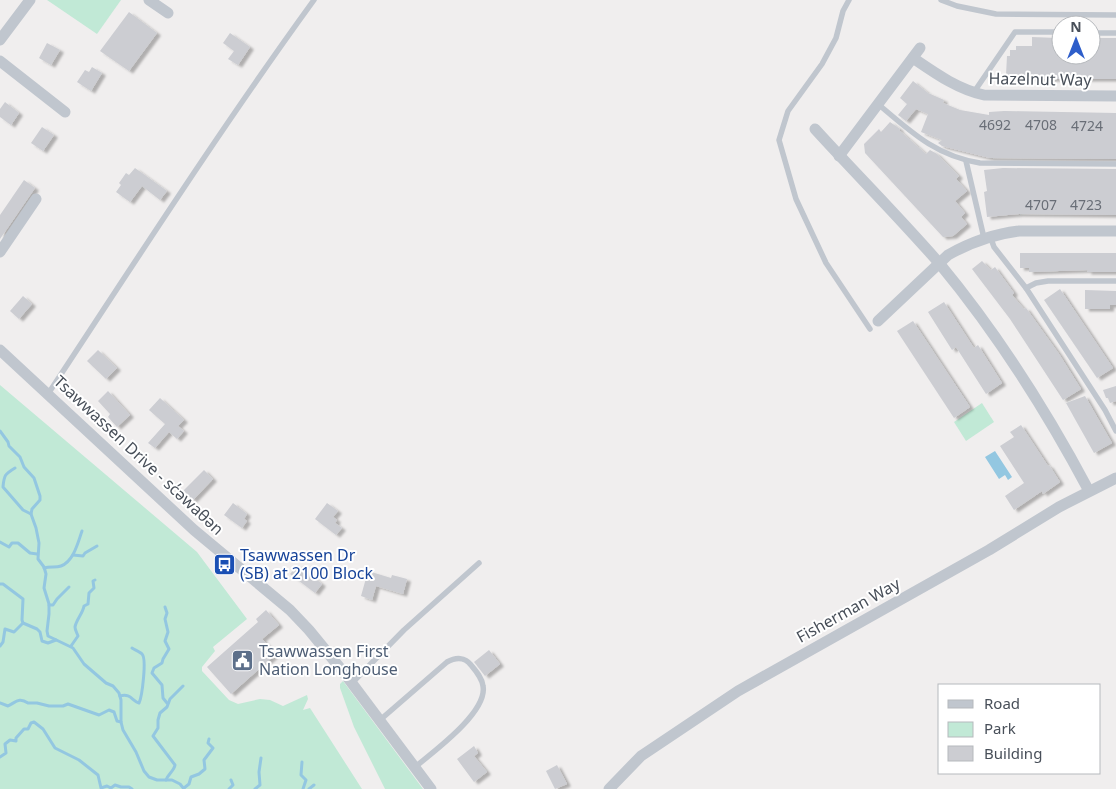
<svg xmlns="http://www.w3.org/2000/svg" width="1116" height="789" font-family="'Noto Sans',sans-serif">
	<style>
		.green { fill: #c1e9d6 }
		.water { fill: #93c7e1 }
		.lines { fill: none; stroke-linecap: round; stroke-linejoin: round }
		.stream { stroke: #93c7e1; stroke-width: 3 }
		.building { fill: #cccdd2; filter: url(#shadow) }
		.service { stroke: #c0c6ce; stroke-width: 5.5 }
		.minor { stroke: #c0c6ce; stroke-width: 11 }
		.labels { text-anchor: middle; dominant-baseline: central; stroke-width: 4; stroke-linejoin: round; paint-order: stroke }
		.number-label { font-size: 14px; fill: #696e77 }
		.street-label { font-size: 16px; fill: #484f59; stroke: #fff }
		.transit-label { font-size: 16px; fill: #164399; stroke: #fff; text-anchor: start }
		.service-label { font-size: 16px; fill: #4e5e75; stroke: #fff; text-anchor: start }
	</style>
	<defs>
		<filter id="shadow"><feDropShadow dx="4" dy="2.5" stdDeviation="1" flood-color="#0004"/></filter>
	</defs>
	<rect width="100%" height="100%" fill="#f0eeee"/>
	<!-- green -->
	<g class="green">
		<path d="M 47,0 L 121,0 L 97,34 Z"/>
		<path d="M 0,385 L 197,552 L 247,619 L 213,647 L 215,651 L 202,667 L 202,671 L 229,700 L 238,704 L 260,699 L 270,700 L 283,706 L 307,695 L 308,699 L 303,710 L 310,708 L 362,789 L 0,789 Z"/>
		<path d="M 982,403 L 994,422 L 966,441 L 954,422 Z"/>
		<path d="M 343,681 L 423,789 L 385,789 L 354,727 L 340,688 L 340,684 Z"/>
	</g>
	<!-- water -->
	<path class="water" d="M 995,451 L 1012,477 L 1008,480 L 1005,475 L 999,479 L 985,457 Z"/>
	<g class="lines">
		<!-- stream -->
		<g class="stream">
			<path d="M 0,431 L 8,442 L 9,446 L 20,457 L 24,467 L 34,478 L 40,496 L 40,500 L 32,509 L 31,514 L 36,528 L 39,543 L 38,559 L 44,567 L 46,574 L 44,588 L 49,604 L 49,614 L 47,631 L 48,636 L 73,648 L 84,664 L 106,683 L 113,686 L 119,693 L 121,700 L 121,722 L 123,730 L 136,752 L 144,771 L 149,777 L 157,780 L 172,780 L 180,784 L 184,789"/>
			<path d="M 15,468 C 5,474 4,475 3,487 L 23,510 L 31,514"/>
			<path d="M 0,542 L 9,547 L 12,543 L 18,543 L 30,553 L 37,554"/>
			<path d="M 73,555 L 83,556 L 85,553 L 97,546"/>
			<path d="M 44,568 C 50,566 56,568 61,566 C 74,561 78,542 82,531"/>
			<path d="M 0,584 L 3,584 L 23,599 L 22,620 L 23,623 L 37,629 L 40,632 L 42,641 L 48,643 L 56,640"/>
			<path d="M 49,605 L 53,605 L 57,599 L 69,587"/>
			<path d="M 165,607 L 167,613 L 165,619 L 168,632 L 165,641 L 169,649 L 163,659 L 162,663 L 154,668 L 152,673 L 162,685 L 163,698 L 167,703"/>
			<path d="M 0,646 L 3,642 L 5,629 L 14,632 L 23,623"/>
			<path d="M 71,646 L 78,636 C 77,633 75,630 75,627 C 76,620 83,613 84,606 L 88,604 L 89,593 L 94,588 L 93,581 L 95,580"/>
			<path d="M 120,696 C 131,693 132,701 139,703 C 142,697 147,659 142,654 C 140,652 135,650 132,648"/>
			<path d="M 0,703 L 8,706 C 16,702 19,697 28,703 L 37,703 L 49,706 L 63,706 L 68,704 L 99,715 L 109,710 L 114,712 L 117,721 L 121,722"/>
			<path d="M 0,757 L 6,753 L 5,744 L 10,740 L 16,741 L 16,738 L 24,729 L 28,729 L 31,723 L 34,722 L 43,729 L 55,748 L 79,760 L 98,775 L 101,788 L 107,786 L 111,788 L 115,785 L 121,787 L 129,787 L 132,789"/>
			<path d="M 302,762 L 301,775 L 306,780 L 303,789"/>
			<path d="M 166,780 C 168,774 174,771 175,765 L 153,736 L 158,728 L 158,720 L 160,713 L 167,707 L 170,699 L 183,686"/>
			<path d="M 184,788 L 189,784 L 191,777 L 199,774 L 205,769 L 204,760 L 213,748 L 208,743 L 209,739"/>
			<path d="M 229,789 L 233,785 L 231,780"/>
			<path d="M 255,789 L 260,785 L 259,772 L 261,758"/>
			<path d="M 309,789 L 314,785"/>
		</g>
	</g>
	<!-- building -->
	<g class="building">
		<path d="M 129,12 L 157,33 L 129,71 L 100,51 Z"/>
		<path d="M 230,33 L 250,47 L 238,65 L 228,59 L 234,51 L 223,43 Z"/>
		<path d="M 1032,37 L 1057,38 L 1057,56 L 1080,57 L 1092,57 L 1092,38 L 1116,38 L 1116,79 L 1010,79 L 1006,75 L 1007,56 L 1010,56 L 1010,50 L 1016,50 L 1016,46 L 1032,46 Z"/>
		<path d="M 47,43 L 60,50 L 51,65 L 39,58 Z"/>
		<path d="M 92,67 L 102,73 L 91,91 L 77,82 L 85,70 L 89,72 Z"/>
		<path d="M 913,81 L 928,93 L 944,100 L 943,103 L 960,110 L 989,115 L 989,112 L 1004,111 L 1116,113 L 1116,159 L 990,158 L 942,146 L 938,143 L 942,140 L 921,132 L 928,114 L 916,109 L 906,121 L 898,115 L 907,104 L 900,98 Z"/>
		<path d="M 5,102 L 19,113 L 11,125 L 0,117 L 0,109 Z"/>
		<path d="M 890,122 L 900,129 L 899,130 L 926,154 L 930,150 L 937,154 L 959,176 L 956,179 L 967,191 L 955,201 L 965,213 L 961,217 L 967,224 L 953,236 L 943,237 L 865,153 L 864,144 L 879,129 L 881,132 Z"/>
		<path d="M 42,127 L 54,135 L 43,151 L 31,143 Z"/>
		<path d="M 135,168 L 167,191 L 160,200 L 142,186 L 130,202 L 116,192 L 121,185 L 119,183 L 126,173 L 129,175 Z"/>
		<path d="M 1003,168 L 1116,169 L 1116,215 L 1019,214 L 987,217 L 984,192 L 987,191 L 984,170 Z"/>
		<path d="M 24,180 L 35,188 L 0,239 L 0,215 Z"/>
		<path d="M 1020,253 L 1116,253 L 1116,272 L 1087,272 L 1088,270 L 1029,272 L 1029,268 L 1020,268 Z"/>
		<path d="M 982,261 L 991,270 L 995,267 L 1014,293 L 1012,295 L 1024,309 L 1026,308 L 1059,354 L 1081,389 L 1063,400 L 1010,319 L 972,269 Z"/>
		<path d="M 1060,289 L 1113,368 L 1097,378 L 1044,300 Z"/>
		<path d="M 1085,290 L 1116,291 L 1116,305 L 1110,305 L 1110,309 L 1085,309 Z"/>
		<path d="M 23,296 L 32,304 L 19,319 L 10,311 Z"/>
		<path d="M 944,302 L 974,348 L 978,345 L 1002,383 L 986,394 L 956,347 L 952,350 L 928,312 Z"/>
		<path d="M 913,321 L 970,407 L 954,418 L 897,331 Z"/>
		<path d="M 98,350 L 117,368 L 106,379 L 87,361 Z"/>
		<path d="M 1116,386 L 1116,401 L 1110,403 L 1108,398 L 1106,398 L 1103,390 Z"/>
		<path d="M 108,391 L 130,415 L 117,427 L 108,417 L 110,414 L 98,401 Z"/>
		<path d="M 1085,396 L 1112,443 L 1094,453 L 1066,403 Z"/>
		<path d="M 160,398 L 184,420 L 178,426 L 184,431 L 177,439 L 169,432 L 155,448 L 148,443 L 165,424 L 149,410 Z"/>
		<path d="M 1021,425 L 1048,466 L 1049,465 L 1060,482 L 1043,494 L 1042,491 L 1014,510 L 1005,496 L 1024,483 L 1000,446 L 1014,437 L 1010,432 Z"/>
		<path d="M 204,470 L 213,479 L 193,500 L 183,491 Z"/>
		<path d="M 233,503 L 247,514 L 244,519 L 247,521 L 242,528 L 224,515 Z"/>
		<path d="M 327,503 L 338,511 L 333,517 L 337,520 L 335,523 L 342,528 L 336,535 L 315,519 Z"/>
		<path d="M 298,565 L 322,584 L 315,593 L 290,574 Z"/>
		<path d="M 368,571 L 391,578 L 392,575 L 407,579 L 403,594 L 376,586 L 372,600 L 361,596 Z"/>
		<path d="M 266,610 L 279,625 L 262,639 L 276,654 L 231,694 L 207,667 L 258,622 L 256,619 Z"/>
		<path d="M 489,650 L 500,664 L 485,676 L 474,662 Z"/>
		<path d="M 474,746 L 478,753 L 474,756 L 487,772 L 474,782 L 457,759 Z"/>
		<path d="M 557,765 L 567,784 L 555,789 L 546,771 Z"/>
	</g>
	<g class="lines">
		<!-- service -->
		<g class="service">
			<path d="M 849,0 L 843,11 L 836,38 L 822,64 L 788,111 L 779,140 L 796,199 L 826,263 L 870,329"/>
			<path d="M 941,0 L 957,6 L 996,14 L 1116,15"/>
			<path d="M 1091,33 L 1116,33"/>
			<path d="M 974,92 L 1015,32 L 1061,32"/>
			<path d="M 878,104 C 911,132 936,156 980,163 L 1116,164"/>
			<path d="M 966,161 L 984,238"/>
			<path d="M 990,236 L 994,247 L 1026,288 L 1105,410 L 1116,431"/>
			<path d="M 1026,288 L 1036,283 L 1048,281 L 1116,281"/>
			<path d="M 48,394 C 135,262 221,128 314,0"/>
			<path d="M 352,683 L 404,630 L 479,563"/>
			<path d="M 380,720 L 447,662 C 456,657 465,657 471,665 C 476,671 482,678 483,686 C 488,712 433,752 415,767"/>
		</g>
		<!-- minor -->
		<g class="minor">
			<path d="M 149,0 L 168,13"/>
			<path d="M 0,40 L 30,0"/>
			<path d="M 913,58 C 935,73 957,89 984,95 L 1116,96"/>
			<path d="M 0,61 L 65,112"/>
			<path d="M 815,129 C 856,174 899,217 939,263 C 997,333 1047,412 1089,491"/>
			<path d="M 839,156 L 920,48"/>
			<path d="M 0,252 L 36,199"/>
			<path d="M 878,321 L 948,255 C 971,242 993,234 1019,231 L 1116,231"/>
			<path d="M 0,350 L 194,530 L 290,610 L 309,630 L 345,674 L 431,789"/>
			<path d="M 609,789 L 641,756 L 738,691 L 989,550 L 1059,507 L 1116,478"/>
		</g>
	</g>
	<!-- icons -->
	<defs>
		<symbol id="bus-square" viewBox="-11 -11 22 22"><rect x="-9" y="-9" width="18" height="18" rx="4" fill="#1a4fb4" stroke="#fff"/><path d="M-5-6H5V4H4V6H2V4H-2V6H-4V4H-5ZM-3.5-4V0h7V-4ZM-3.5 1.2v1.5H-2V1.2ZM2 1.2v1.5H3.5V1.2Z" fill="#fff"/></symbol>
		<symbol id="civic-square" viewBox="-11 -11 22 22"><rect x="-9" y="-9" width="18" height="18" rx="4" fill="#5c6f8a" stroke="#fff"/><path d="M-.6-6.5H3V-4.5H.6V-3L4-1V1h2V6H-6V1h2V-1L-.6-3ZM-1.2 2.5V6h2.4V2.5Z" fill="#fff"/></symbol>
	</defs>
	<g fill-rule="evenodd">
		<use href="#bus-square" x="212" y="552" width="25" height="25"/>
		<use href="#civic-square" x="230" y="648" width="25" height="25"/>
	</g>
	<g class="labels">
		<!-- number labels -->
		<g class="number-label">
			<text x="995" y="124">4692</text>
			<text x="1041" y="124">4708</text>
			<text x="1087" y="125">4724</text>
			<text x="1041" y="204">4707</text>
			<text x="1086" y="204">4723</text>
		</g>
		<!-- street labels -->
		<g class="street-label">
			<text transform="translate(1040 79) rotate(1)">Hazelnut Way</text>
			<text transform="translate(139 455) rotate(43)">Tsawwassen Drive - sc̓əwaθən</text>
			<text transform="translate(848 610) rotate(-29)">Fisherman Way</text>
		</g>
		<!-- transit labels -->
		<g class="transit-label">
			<text x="240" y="555">Tsawwassen Dr<tspan x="240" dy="18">(SB) at 2100 Block</tspan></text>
		</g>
		<!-- service labels -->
		<g class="service-label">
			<text x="259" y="651">Tsawwassen First<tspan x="259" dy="18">Nation Longhouse</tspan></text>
		</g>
	</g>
	<!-- legend -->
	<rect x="938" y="684" width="162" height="90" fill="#ffffff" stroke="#b6b9bd"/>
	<rect x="948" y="700" width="25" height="8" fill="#c0c6ce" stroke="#b6b9bd"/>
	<text x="984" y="709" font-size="15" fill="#484f59">Road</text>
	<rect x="948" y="722" width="25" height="15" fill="#c1e9d6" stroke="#b6b9bd"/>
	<text x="984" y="734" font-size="15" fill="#484f59">Park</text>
	<rect x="948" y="746" width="25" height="15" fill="#cccdd2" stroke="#b6b9bd"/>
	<text x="984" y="759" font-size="15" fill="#484f59">Building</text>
	<!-- north arrow -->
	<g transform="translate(1076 40)"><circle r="24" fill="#ffffff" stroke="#b6b9bd"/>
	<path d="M0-4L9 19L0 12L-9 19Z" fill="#2e5eca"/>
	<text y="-8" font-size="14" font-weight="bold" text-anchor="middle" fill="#484f59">N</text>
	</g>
</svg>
